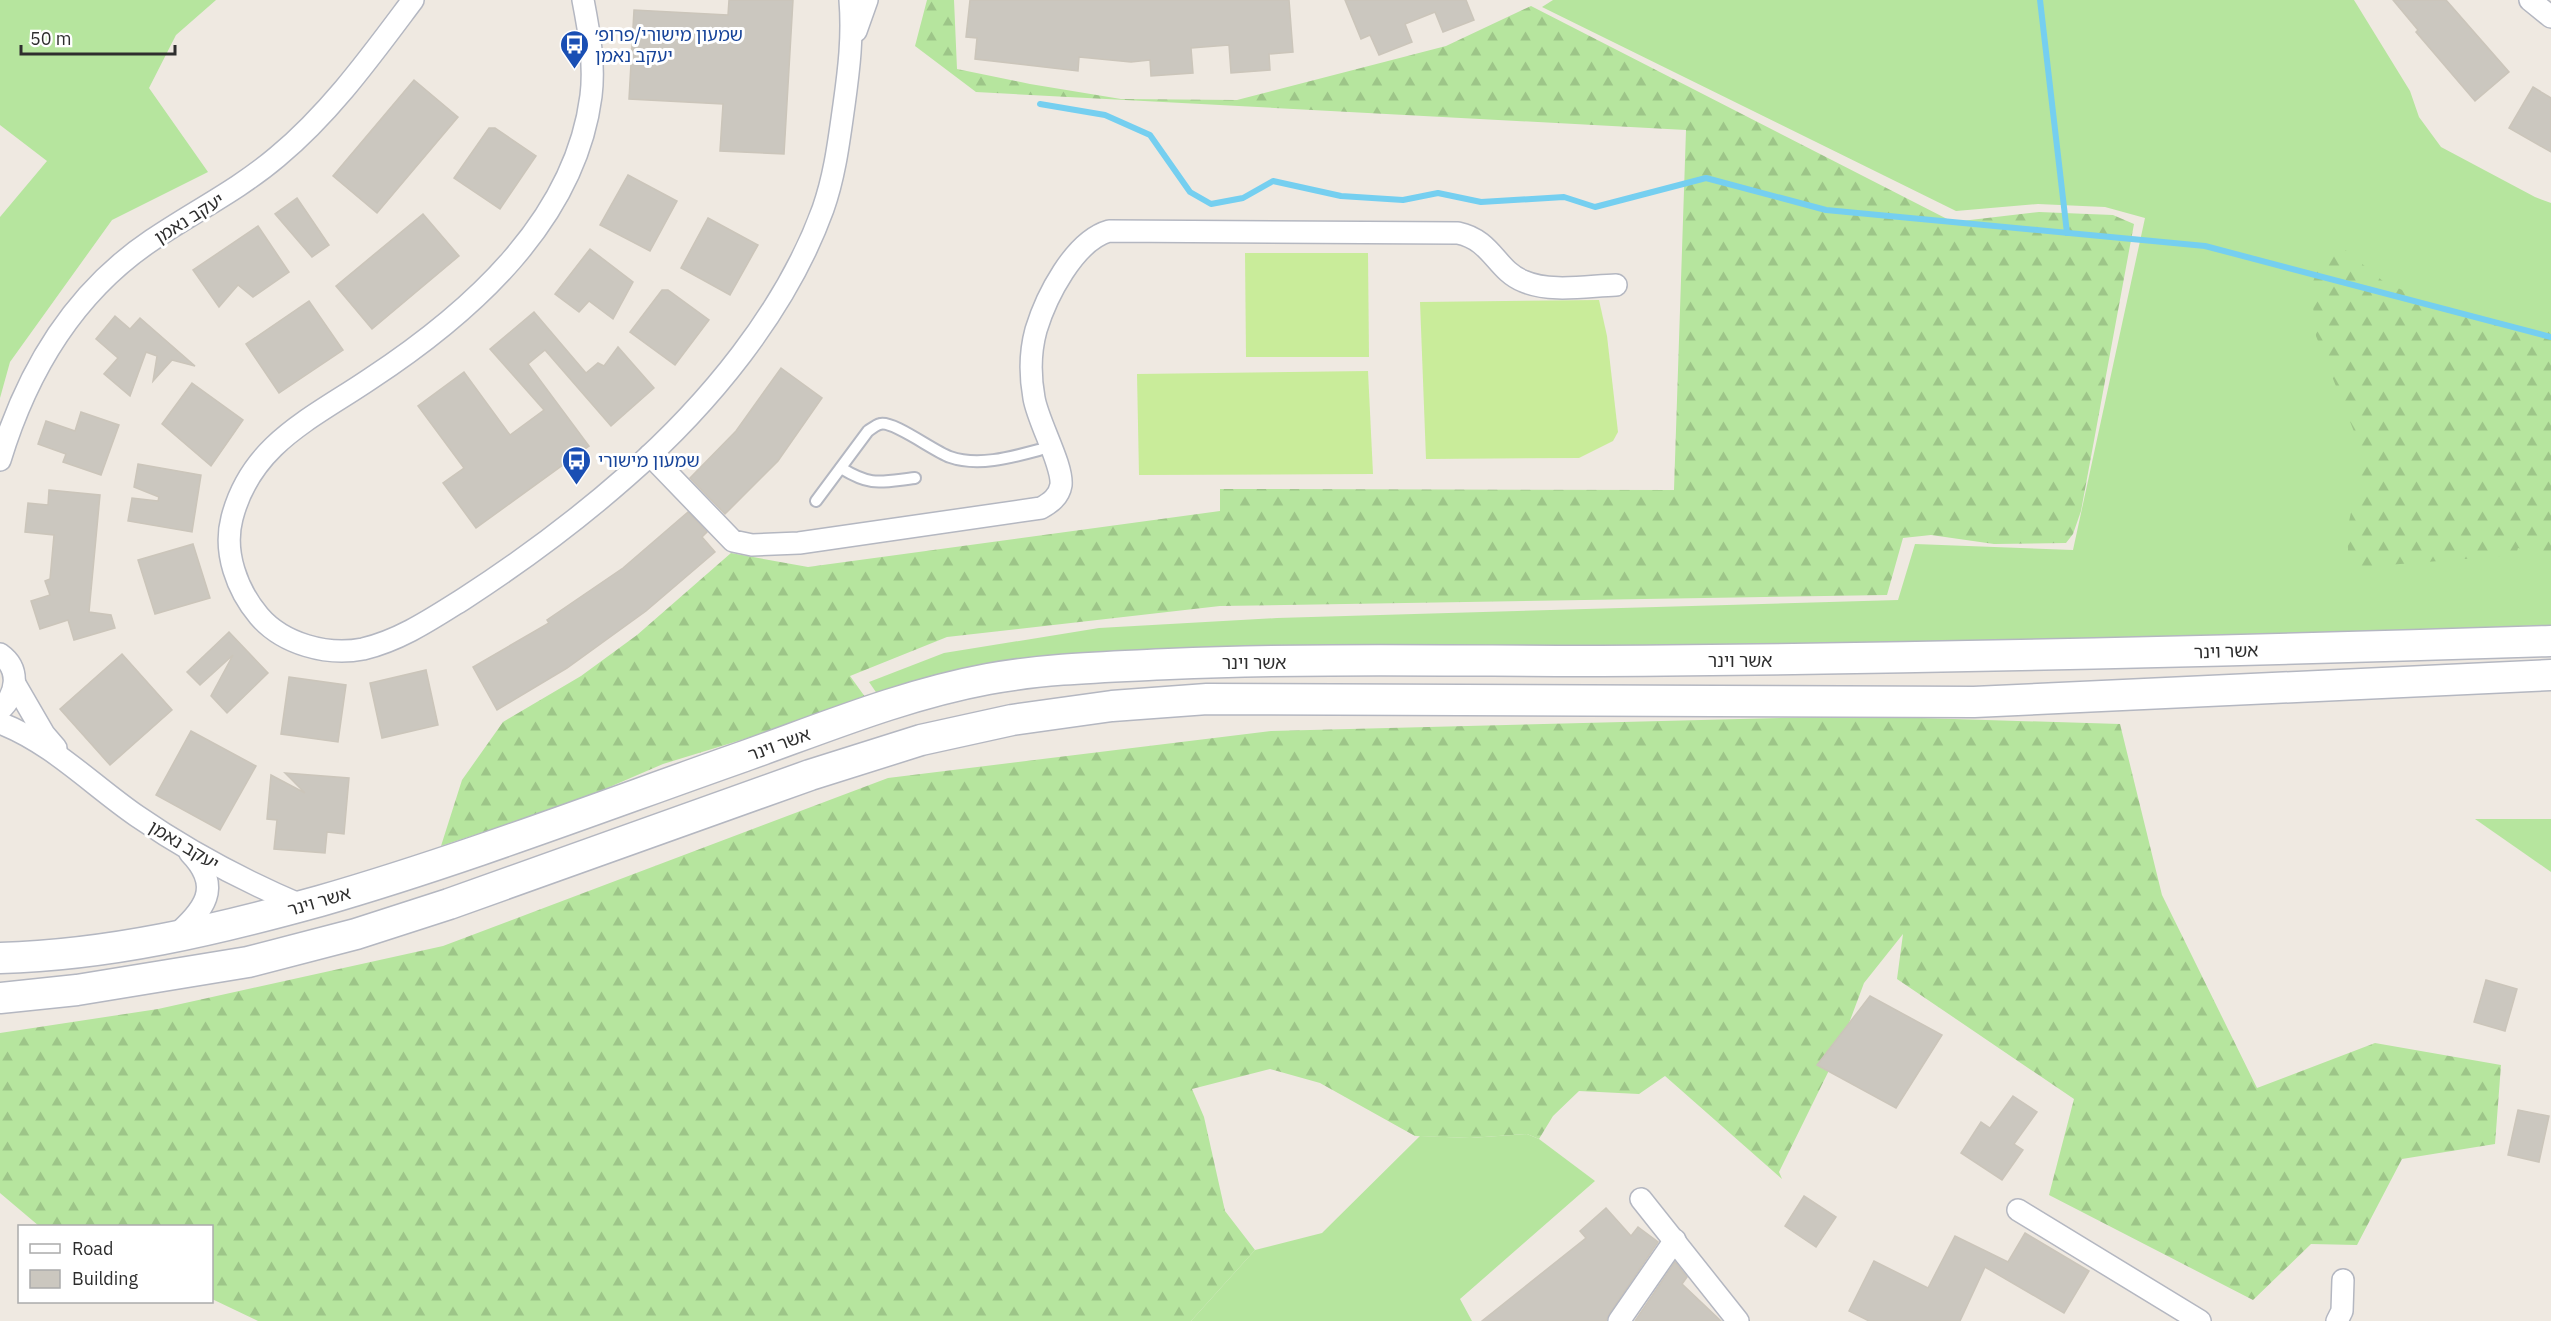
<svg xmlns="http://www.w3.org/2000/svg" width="2551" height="1321" font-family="'IBM Plex Sans','Noto Sans Hebrew',sans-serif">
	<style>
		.grass { fill: #b6e59e }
		.forest { fill: url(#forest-firs) }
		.pitch { fill: #c9ec9a }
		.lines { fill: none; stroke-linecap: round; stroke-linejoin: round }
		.stream { stroke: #75cff0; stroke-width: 6 }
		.building { fill: #cbc7bf; stroke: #cbc5ba; stroke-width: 1.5 }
		.service-casing { stroke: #b4b7c1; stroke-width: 14 }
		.minor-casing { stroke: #b4b7c1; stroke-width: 24 }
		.secondary-casing { stroke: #b4b7c1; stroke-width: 33 }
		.service { stroke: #fff; stroke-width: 10 }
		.minor { stroke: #fff; stroke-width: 21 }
		.secondary { stroke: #fff; stroke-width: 30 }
		.labels { text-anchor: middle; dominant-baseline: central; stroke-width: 6; stroke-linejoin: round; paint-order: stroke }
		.transit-label { font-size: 18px; fill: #164399; stroke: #fff; text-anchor: start }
		.street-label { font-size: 18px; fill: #2e2e2e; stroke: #fff }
	</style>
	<defs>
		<pattern id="forest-firs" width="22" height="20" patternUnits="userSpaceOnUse" patternTransform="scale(1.5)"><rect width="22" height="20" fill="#b6e59e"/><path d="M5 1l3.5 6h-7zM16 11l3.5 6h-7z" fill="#9dc588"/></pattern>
	</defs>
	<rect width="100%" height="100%" fill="#efe9e1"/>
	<!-- grass -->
	<g class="grass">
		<path d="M 0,0 L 216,0 L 176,35 L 149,88 L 208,172 L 112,220 L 10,362 L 0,398 L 0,217 L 47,161 L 0,125 Z"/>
		<path d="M 1553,0 L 2354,0 L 2410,91 L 2419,117 L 2441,147 L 2535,197 L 2551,203 L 2551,625 L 2219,637 L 1203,657 L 880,698 L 869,682 L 944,653 L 1099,628 L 1277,618 L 1898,600 L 1915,544 L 2073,550 L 2145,218 L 2105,207 L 2038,204 L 1956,211 L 1542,7 Z"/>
		<path d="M 2475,819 L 2551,819 L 2551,872 Z"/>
		<path d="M 1527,1134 L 1539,1139 L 1595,1181 L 1460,1299 L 1472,1321 L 1191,1321 L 1255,1250 L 1322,1233 L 1420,1136 L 1470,1138 Z"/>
	</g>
	<!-- forest -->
	<g class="forest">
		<path d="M 927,0 L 954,0 L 957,69 L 1030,84 L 1121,99 L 1237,100 L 1446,46 L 1531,6 L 1953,222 L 2039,212 L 2113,215 L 2134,224 L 2081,511 L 2073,534 L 2066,543 L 1994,544 L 1931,535 L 1903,538 L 1887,595 L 1220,606 L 947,637 L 850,676 L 868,701 L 663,764 L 577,801 L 441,846 L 462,780 L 503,722 L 581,676 L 637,635 L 731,553 L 808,567 L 1220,511 L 1220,489 L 1674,490 L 1686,130 L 976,92 L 915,46 Z"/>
		<path d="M 2343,248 L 2384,282 L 2446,309 L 2500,323 L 2551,331 L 2551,554 L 2545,555 L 2518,548 L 2516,555 L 2349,568 L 2347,530 L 2359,478 L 2355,434 L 2316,336 L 2311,287 L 2322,258 Z"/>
		<path d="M 1857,716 L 2120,724 L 2162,895 L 2257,1088 L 2375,1043 L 2501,1065 L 2495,1144 L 2402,1159 L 2357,1245 L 2311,1244 L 2253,1300 L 2049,1195 L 2074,1099 L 1897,979 L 1903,934 L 1864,983 L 1839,1050 L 1779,1172 L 1782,1179 L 1665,1076 L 1639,1094 L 1579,1091 L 1553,1116 L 1539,1139 L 1527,1134 L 1470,1138 L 1415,1136 L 1320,1083 L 1270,1069 L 1192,1089 L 1204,1117 L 1225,1211 L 1255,1250 L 1191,1321 L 258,1321 L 212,1299 L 212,1226 L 39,1226 L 0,1193 L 0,1033 L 158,1009 L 443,946 L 888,778 L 1271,731 Z"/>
	</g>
	<!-- pitch -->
	<g class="pitch">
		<path d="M 1245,253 L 1368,253 L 1369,357 L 1246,357 Z"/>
		<path d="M 1599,300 L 1607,336 L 1618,432 L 1613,441 L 1579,458 L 1426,459 L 1420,302 Z"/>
		<path d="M 1368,371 L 1373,474 L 1139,475 L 1137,374 Z"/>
	</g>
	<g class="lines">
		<!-- stream -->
		<g class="stream">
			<path d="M 2040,0 L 2067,233"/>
			<path d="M 1040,104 L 1105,115 L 1150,135 L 1190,192 L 1211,204 L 1243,198 L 1273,181 L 1341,196 L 1403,200 L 1438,193 L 1481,202 L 1564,197 L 1595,207 L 1706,178 L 1826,210 L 2205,246 L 2551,337"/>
		</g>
	</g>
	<!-- building -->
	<g class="building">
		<path d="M 729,0 L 793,0 L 784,154 L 720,151 L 723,104 L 629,99 L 634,10 L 728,15 Z"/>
		<path d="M 970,0 L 1289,0 L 1293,52 L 1269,54 L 1270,70 L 1231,73 L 1229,45 L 1191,48 L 1193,73 L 1151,76 L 1150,60 L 1131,62 L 1079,57 L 1078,71 L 975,59 L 977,38 L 966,37 Z"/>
		<path d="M 1345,0 L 1466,0 L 1474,20 L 1443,32 L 1435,12 L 1405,24 L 1412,42 L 1379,55 L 1370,35 L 1361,39 Z"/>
		<path d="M 2393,0 L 2446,0 L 2509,72 L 2475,101 L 2416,32 L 2418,30 Z"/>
		<path d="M 414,80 L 458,117 L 377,213 L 333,176 Z"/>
		<path d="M 2533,87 L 2551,98 L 2551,152 L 2509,128 Z"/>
		<path d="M 489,128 L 495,128 L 536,156 L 500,209 L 454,178 Z"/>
		<path d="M 628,175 L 677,201 L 650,251 L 600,225 Z"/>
		<path d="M 297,198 L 329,245 L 312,257 L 275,214 Z"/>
		<path d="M 423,214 L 459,256 L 372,329 L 336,286 Z"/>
		<path d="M 708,218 L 758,245 L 730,295 L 681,268 Z"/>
		<path d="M 258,226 L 289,272 L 253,297 L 238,285 L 219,307 L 193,270 Z"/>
		<path d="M 590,249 L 633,282 L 613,319 L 589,301 L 579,312 L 555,294 Z"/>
		<path d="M 662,290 L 668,290 L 709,320 L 675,365 L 630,332 Z"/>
		<path d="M 309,301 L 343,350 L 279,393 L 246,344 Z"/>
		<path d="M 534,312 L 586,373 L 598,363 L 604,366 L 618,347 L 654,388 L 611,426 L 545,350 L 528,364 L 589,446 L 476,528 L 443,483 L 464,468 L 418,406 L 464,372 L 510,435 L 544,410 L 490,349 Z"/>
		<path d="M 115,316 L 130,329 L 140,318 L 195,366 L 172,360 L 153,381 L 157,356 L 146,352 L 130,396 L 104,374 L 118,358 L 96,339 Z"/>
		<path d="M 781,368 L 822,398 L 778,461 L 725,514 L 690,478 L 736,431 Z"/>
		<path d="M 192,383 L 243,420 L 211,466 L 162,424 Z"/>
		<path d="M 81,412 L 119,425 L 101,475 L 63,462 L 66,454 L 38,444 L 46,421 L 75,431 Z"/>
		<path d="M 138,464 L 201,475 L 192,532 L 128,521 L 132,498 L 158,501 L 159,497 L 134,487 Z"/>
		<path d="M 49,490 L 100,495 L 89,612 L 111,615 L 115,628 L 74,640 L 68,620 L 40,629 L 31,601 L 50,595 L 45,581 L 50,579 L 54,535 L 25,532 L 28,503 L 48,505 Z"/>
		<path d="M 688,512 L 707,532 L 702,537 L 715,552 L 646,611 L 567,668 L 497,710 L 473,667 L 549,623 L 547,620 L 623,568 Z"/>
		<path d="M 193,544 L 210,598 L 155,614 L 138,560 Z"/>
		<path d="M 229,632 L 268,673 L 227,713 L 211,696 L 233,655 L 200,685 L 187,672 Z"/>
		<path d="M 122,654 L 172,710 L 110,765 L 60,709 Z"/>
		<path d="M 426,670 L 438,725 L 382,738 L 370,683 Z"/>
		<path d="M 289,677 L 346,685 L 338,742 L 281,734 Z"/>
		<path d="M 191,731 L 256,766 L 220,830 L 156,795 Z"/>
		<path d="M 285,773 L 349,778 L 344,834 L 327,832 L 325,853 L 274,849 L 277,820 L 267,819 L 271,775 L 305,793 Z"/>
		<path d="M 2486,980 L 2517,989 L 2505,1031 L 2474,1022 Z"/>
		<path d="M 1870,996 L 1942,1035 L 1896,1108 L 1817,1065 Z"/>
		<path d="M 2013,1096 L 2037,1112 L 2014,1144 L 2023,1150 L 2002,1180 L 1961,1153 L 1981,1122 L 1990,1128 Z"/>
		<path d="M 2518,1110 L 2549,1116 L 2539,1162 L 2508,1155 Z"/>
		<path d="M 1804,1196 L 1836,1217 L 1816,1247 L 1785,1226 Z"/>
		<path d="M 1606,1208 L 1631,1236 L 1638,1227 L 1658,1242 L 1609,1314 L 1606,1321 L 1482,1321 L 1586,1238 L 1580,1231 Z"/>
		<path d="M 2025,1233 L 2089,1271 L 2064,1313 L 1985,1267 L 1960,1321 L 1869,1321 L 1849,1311 L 1874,1261 L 1928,1288 L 1955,1236 L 2008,1262 Z"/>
		<path d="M 1675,1262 L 1687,1277 L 1682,1284 L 1721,1321 L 1635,1321 Z"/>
	</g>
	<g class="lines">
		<defs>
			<g id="service">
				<path d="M 841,468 C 872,487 880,482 915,478"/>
				<path d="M 816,501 L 868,431 C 871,429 876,425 880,424 C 893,420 933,451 950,457 C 981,468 1019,455 1050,447"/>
			</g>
			<g id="minor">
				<path d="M 583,0 C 589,31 595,64 591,96 C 575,221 469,314 370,379 C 311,419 251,444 232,518 C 223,552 237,590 259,616 C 283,644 327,656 363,649 C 401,640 433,618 465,598 C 522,561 576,521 627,476 C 708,405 786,311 823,209 C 835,175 839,140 844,105 C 849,69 853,36 850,0"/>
				<path d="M 2530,0 L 2551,17"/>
				<path d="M 856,31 L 867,0"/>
				<path d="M 650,455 L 733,541 L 752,545 L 799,543 L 1041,508 C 1050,503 1059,497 1061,485 C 1063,465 1038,422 1034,398 C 1030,376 1030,352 1036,330 C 1046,297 1074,241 1109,231 L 1458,233 C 1492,240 1496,270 1523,281 C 1550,293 1587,286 1616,285"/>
				<path d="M 0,460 C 27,371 73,293 152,240 C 193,212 238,190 277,157 C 331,112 371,56 413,0"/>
				<path d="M 0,654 C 21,669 17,694 0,710"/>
				<path d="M 15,684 L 44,734 L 56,748"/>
				<path d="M 0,723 C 52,743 92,785 137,816 C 189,852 244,881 303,906"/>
				<path d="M 175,936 C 203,910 224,888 190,853"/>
				<path d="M 1641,1199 L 1738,1321"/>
				<path d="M 2018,1210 L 2200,1321"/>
				<path d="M 1619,1321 L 1675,1240"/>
				<path d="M 2337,1321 L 2342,1311 L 2343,1280"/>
			</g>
			<g id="secondary">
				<path d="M 0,958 C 110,955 215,930 320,901 C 462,860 600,807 739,758 C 821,729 902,695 988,679 C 1047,668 1109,667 1169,664 C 1312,658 1456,661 1600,661 C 1917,659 2234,651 2551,641"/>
				<path d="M 0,998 L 77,990 L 248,962 L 356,934 L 449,904 L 810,775 L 921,740 L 1012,720 L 1112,706 L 1207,699 L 1974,702 L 2551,675"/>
			</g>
		</defs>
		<!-- service casing -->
		<use href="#service" class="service-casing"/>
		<!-- minor casing -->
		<use href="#minor" class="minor-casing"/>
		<!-- secondary casing -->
		<use href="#secondary" class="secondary-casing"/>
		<!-- service -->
		<use href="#service" class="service"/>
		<!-- minor -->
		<use href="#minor" class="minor"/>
		<!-- secondary -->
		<use href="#secondary" class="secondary"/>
	</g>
	<!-- icons -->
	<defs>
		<symbol id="bus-pin" viewBox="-11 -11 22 30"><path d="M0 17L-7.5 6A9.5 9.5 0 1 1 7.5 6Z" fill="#1a4fb4" stroke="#fff"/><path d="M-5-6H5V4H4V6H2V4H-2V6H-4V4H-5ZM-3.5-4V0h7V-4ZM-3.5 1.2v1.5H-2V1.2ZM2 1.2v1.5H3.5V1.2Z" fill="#fff"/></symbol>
	</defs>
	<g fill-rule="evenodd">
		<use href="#bus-pin" x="558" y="28" width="33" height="45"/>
		<use href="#bus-pin" x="560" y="444" width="33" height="45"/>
	</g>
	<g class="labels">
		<!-- transit labels -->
		<g class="transit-label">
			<text x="595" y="34">שמעון מישורי/פרופ׳<tspan x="595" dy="21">יעקב נאמן</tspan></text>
			<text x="598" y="460">שמעון מישורי</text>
		</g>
		<!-- street labels -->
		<g class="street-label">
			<text transform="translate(189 218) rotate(-32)">יעקב נאמן</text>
			<text transform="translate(2226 651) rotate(-2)">אשר וינר</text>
			<text x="1740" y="660">אשר וינר</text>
			<text x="1254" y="662">אשר וינר</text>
			<text transform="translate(779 744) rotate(-20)">אשר וינר</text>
			<text transform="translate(184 845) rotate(31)">יעקב נאמן</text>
			<text transform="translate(319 901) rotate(-16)">אשר וינר</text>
		</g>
	</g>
	<!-- legend -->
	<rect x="18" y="1225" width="195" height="78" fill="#ffffff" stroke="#ababab" stroke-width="1.5"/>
	<rect x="30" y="1244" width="30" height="9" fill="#ffffff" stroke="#ababab" stroke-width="1.5"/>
	<text x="72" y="1255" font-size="18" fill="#2e2e2e">Road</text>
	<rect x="30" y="1270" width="30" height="18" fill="#cbc7bf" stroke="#ababab" stroke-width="1.5"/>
	<text x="72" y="1285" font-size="18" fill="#2e2e2e">Building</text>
	<!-- scale -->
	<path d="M21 45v9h154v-9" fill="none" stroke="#2e2e2e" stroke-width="3"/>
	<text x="30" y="45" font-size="18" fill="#2e2e2e" stroke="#ffffff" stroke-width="4.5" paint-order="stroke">50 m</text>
</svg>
